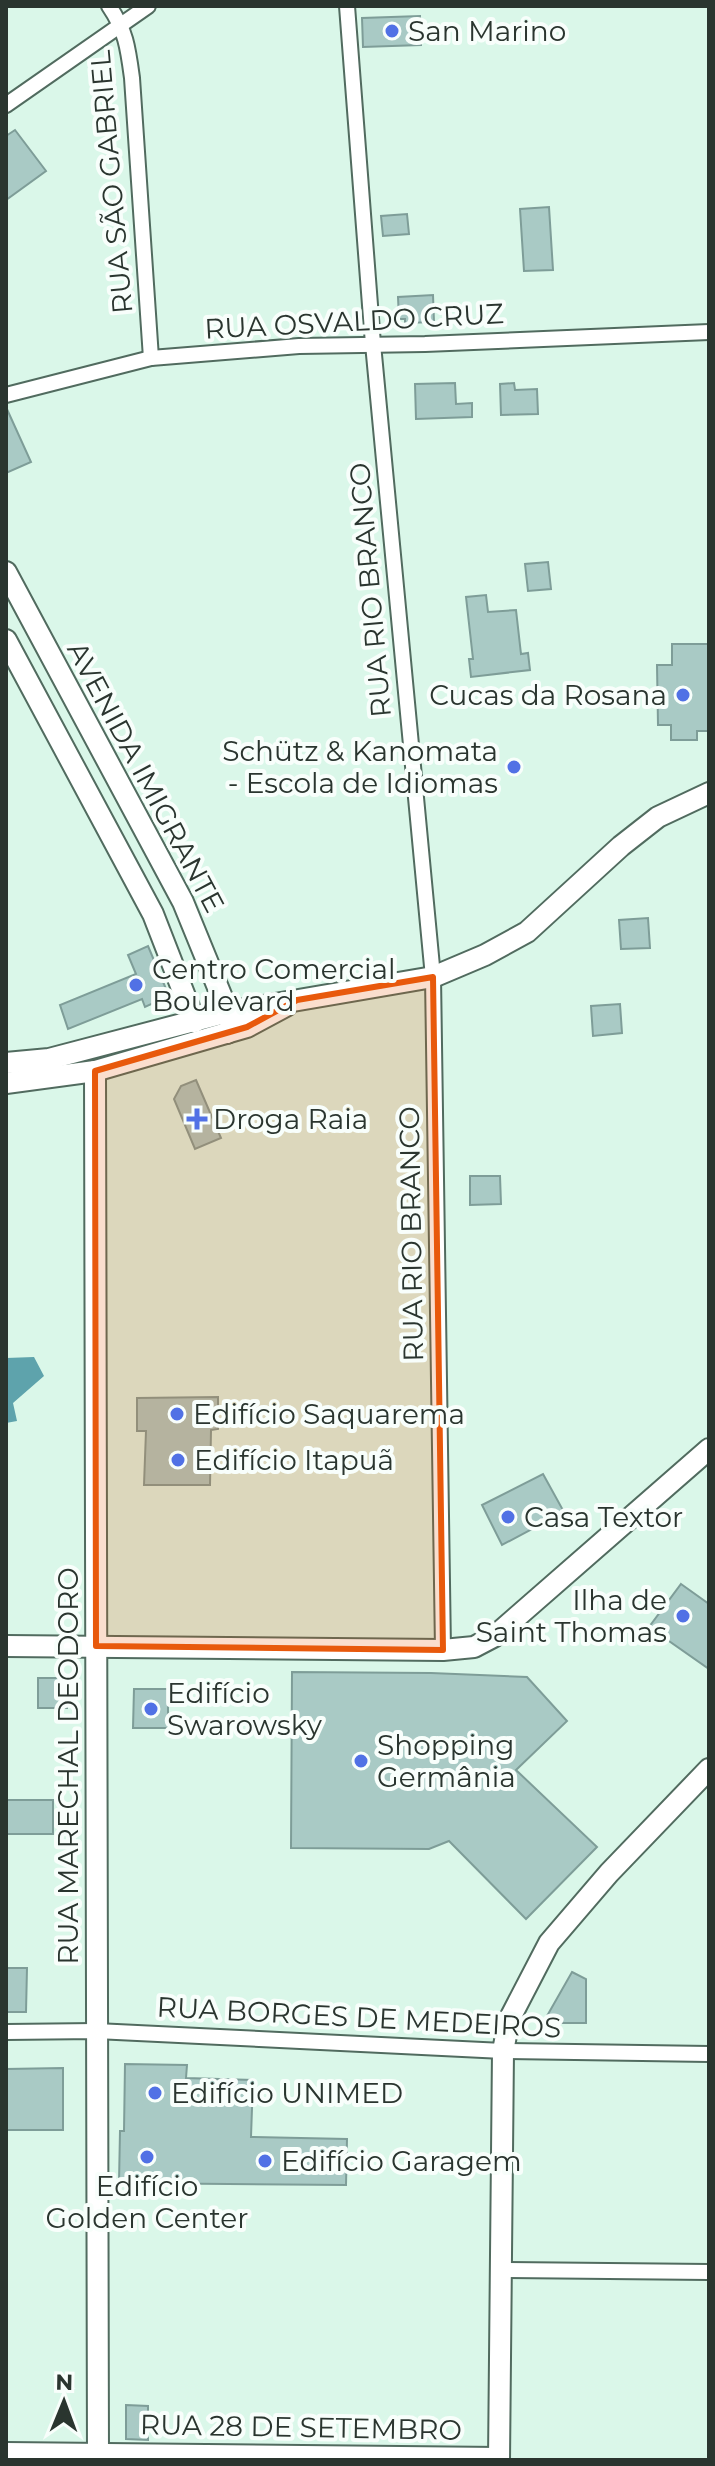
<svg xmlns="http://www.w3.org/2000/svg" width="715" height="2466" font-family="Montserrat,sans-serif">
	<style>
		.water { fill: #5ea3ac }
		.building { fill: #a9cac5; stroke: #7e9d98; stroke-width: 2 }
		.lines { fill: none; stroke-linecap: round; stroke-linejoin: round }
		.street-casing { stroke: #516b5f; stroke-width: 18 }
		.secondary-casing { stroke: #516b5f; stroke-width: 24 }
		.street { stroke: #fff; stroke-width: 14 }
		.secondary { stroke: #fff; stroke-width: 20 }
		.marked { fill: #e8590c; fill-opacity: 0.2; stroke: #e8590c; stroke-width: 6; stroke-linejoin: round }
		.poi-dot { fill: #5171e5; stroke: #f8fefb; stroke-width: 3 }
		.labels { text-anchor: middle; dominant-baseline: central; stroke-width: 8; stroke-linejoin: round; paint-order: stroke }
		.poi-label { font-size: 28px; fill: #2a352f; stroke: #f8fefb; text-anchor: start }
		.street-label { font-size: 28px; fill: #2a352f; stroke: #f8fefb }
	</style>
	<rect width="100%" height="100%" fill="#daf7e9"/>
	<!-- water -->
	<path class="water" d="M 34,1357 L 44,1376 L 13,1403 L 17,1421 L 6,1423 L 6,1358 Z"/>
	<!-- building -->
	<g class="building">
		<path d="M 420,16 L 421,45 L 363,47 L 362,18 Z"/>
		<path d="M 15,130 L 46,171 L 6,200 L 6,136 Z"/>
		<path d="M 549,207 L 553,270 L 524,271 L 520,209 Z"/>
		<path d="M 407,214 L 409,234 L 383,236 L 381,216 Z"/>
		<path d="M 433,295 L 434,322 L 405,323 L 405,319 L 399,319 L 398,297 Z"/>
		<path d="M 455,383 L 456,404 L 472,403 L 472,417 L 416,419 L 415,384 Z"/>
		<path d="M 514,383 L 515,390 L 537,389 L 538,414 L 501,415 L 500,384 Z"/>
		<path d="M 6,407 L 31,462 L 6,473 Z"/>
		<path d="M 548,562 L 551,589 L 528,591 L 525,564 Z"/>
		<path d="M 486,595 L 488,612 L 516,610 L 521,654 L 528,653 L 530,670 L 471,677 L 469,659 L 473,659 L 466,597 Z"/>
		<path d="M 672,644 L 709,644 L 709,731 L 697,731 L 697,740 L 671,740 L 671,725 L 658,725 L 657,665 L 672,665 Z"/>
		<path d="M 648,918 L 650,948 L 621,949 L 619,920 Z"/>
		<path d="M 148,946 L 169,996 L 145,1007 L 142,999 L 68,1029 L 60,1005 L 136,974 L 128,955 Z"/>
		<path d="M 620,1004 L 622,1033 L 593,1036 L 591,1006 Z"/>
		<path d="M 196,1080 L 221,1138 L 195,1149 L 174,1099 L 181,1086 Z"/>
		<path d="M 470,1176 L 500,1176 L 501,1204 L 470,1205 Z"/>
		<path d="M 218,1397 L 218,1429 L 211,1430 L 210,1485 L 144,1485 L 146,1431 L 137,1431 L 137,1398 Z"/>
		<path d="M 543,1474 L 564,1512 L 502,1545 L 482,1505 Z"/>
		<path d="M 681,1584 L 709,1604 L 709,1669 L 649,1627 Z"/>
		<path d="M 292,1672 L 431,1673 L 527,1677 L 567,1721 L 516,1770 L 597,1847 L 526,1919 L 449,1841 L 429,1849 L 291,1848 Z"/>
		<rect x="38" y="1678" width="29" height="30"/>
		<path d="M 134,1689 L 168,1689 L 168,1728 L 133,1728 Z"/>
		<rect x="6" y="1800" width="47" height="34"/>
		<path d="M 6,1968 L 27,1968 L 26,2012 L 6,2012 Z"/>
		<path d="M 572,1972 L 586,1979 L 586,2023 L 543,2023 Z"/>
		<path d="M 125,2064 L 187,2065 L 186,2078 L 253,2080 L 251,2137 L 347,2139 L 346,2185 L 119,2183 L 120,2131 L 124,2131 Z"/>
		<path d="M 63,2068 L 63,2130 L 6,2130 L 6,2069 Z"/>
		<path d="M 126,2405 L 148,2406 L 148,2440 L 126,2439 Z"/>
	</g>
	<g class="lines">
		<defs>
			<g id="street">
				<path d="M 109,6 C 126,31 128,48 132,78 L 151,358"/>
				<path d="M 347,6 L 373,344 L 433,977 L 443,1650"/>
				<path d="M 6,105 L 148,6"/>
				<path d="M 6,395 L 151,358 L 299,346 L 425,344 L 709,332"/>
				<path d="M 6,2032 L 96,2031 L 503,2051 L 709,2054"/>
				<path d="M 500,2270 L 709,2272"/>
			</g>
			<g id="secondary">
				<path d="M 6,572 L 183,902 L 228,1012 L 231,1026 L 227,1033"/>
				<path d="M 6,640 L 153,914 L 195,1022"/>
				<path d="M 6,1063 L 49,1059 L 228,1012 L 433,977 L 485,955 L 527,932 L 621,846 L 658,817 L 709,793"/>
				<path d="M 95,1071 L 98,2460"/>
				<path d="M 6,1083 L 95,1071 L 247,1027 L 286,1006"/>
				<path d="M 6,1646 L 443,1650 L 474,1647 L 495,1636 L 709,1449"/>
				<path d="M 6,2453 L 499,2458"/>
				<path d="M 499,2460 L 503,2051 L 509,2020 L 549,1943 L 609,1873 L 709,1769"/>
			</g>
		</defs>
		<!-- street casing -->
		<use href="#street" class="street-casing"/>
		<!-- secondary casing -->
		<use href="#secondary" class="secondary-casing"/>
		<!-- street -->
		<use href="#street" class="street"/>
		<!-- secondary -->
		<use href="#secondary" class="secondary"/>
	</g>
	<!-- marked area -->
	<path class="marked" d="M 433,977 L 443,1650 L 96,1646 L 95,1071 L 247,1027 L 297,1000 Z"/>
	<!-- markers -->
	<g class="poi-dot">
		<circle cx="392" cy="31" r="8"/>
		<circle cx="683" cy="695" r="8"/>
		<circle cx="514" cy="767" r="8"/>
		<circle cx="136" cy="985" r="8"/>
		<path d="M193 1107h8v8h8v8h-8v8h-8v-8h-8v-8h8z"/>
		<circle cx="177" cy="1414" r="8"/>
		<circle cx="178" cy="1460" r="8"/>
		<circle cx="508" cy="1517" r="8"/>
		<circle cx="683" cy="1616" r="8"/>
		<circle cx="151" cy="1709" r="8"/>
		<circle cx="361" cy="1761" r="8"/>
		<circle cx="155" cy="2093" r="8"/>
		<circle cx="147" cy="2157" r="8"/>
		<circle cx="265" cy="2161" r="8"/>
	</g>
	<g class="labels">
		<!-- poi labels -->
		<g class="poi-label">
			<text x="408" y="31">San Marino</text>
			<text x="667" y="695" text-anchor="end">Cucas da Rosana</text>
			<text x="498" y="751" text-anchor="end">Schütz &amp; Kanomata<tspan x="498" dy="32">- Escola de Idiomas</tspan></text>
			<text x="152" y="969">Centro Comercial<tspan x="152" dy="32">Boulevard</tspan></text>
			<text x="213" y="1119">Droga Raia</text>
			<text x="193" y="1414">Edifício Saquarema</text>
			<text x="194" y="1460">Edifício Itapuã</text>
			<text x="524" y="1517">Casa Textor</text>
			<text x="667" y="1600" text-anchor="end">Ilha de<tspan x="667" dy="32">Saint Thomas</tspan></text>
			<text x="167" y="1693">Edifício<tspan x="167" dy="32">Swarowsky</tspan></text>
			<text x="377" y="1745">Shopping<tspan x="377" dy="32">Germânia</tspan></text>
			<text x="171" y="2093">Edifício UNIMED</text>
			<text x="281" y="2161">Edifício Garagem</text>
			<text x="147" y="2186" text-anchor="middle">Edifício<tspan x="147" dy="32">Golden Center</tspan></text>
		</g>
		<!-- street labels -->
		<g class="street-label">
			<text transform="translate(111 182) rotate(-95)">RUA SÃO GABRIEL</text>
			<text transform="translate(354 321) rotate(-3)">RUA OSVALDO CRUZ</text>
			<text transform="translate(370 590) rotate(-95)">RUA RIO BRANCO</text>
			<text transform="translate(146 777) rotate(62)">AVENIDA IMIGRANTE</text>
			<text transform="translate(411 1234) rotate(-91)">RUA RIO BRANCO</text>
			<text transform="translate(68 1766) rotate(-90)">RUA MARECHAL DEODORO</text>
			<text transform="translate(359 2017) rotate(3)">RUA BORGES DE MEDEIROS</text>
			<text transform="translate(301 2427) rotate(1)">RUA 28 DE SETEMBRO</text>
		</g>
	</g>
	<!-- border -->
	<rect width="715" height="2466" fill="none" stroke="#2a352f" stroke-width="16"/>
	<!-- north arrow -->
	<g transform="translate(64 2402) rotate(1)" stroke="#f8fefb" stroke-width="6" paint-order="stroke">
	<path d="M0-6L14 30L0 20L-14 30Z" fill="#2a352f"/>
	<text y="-12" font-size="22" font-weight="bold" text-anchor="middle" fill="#2a352f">N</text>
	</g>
</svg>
